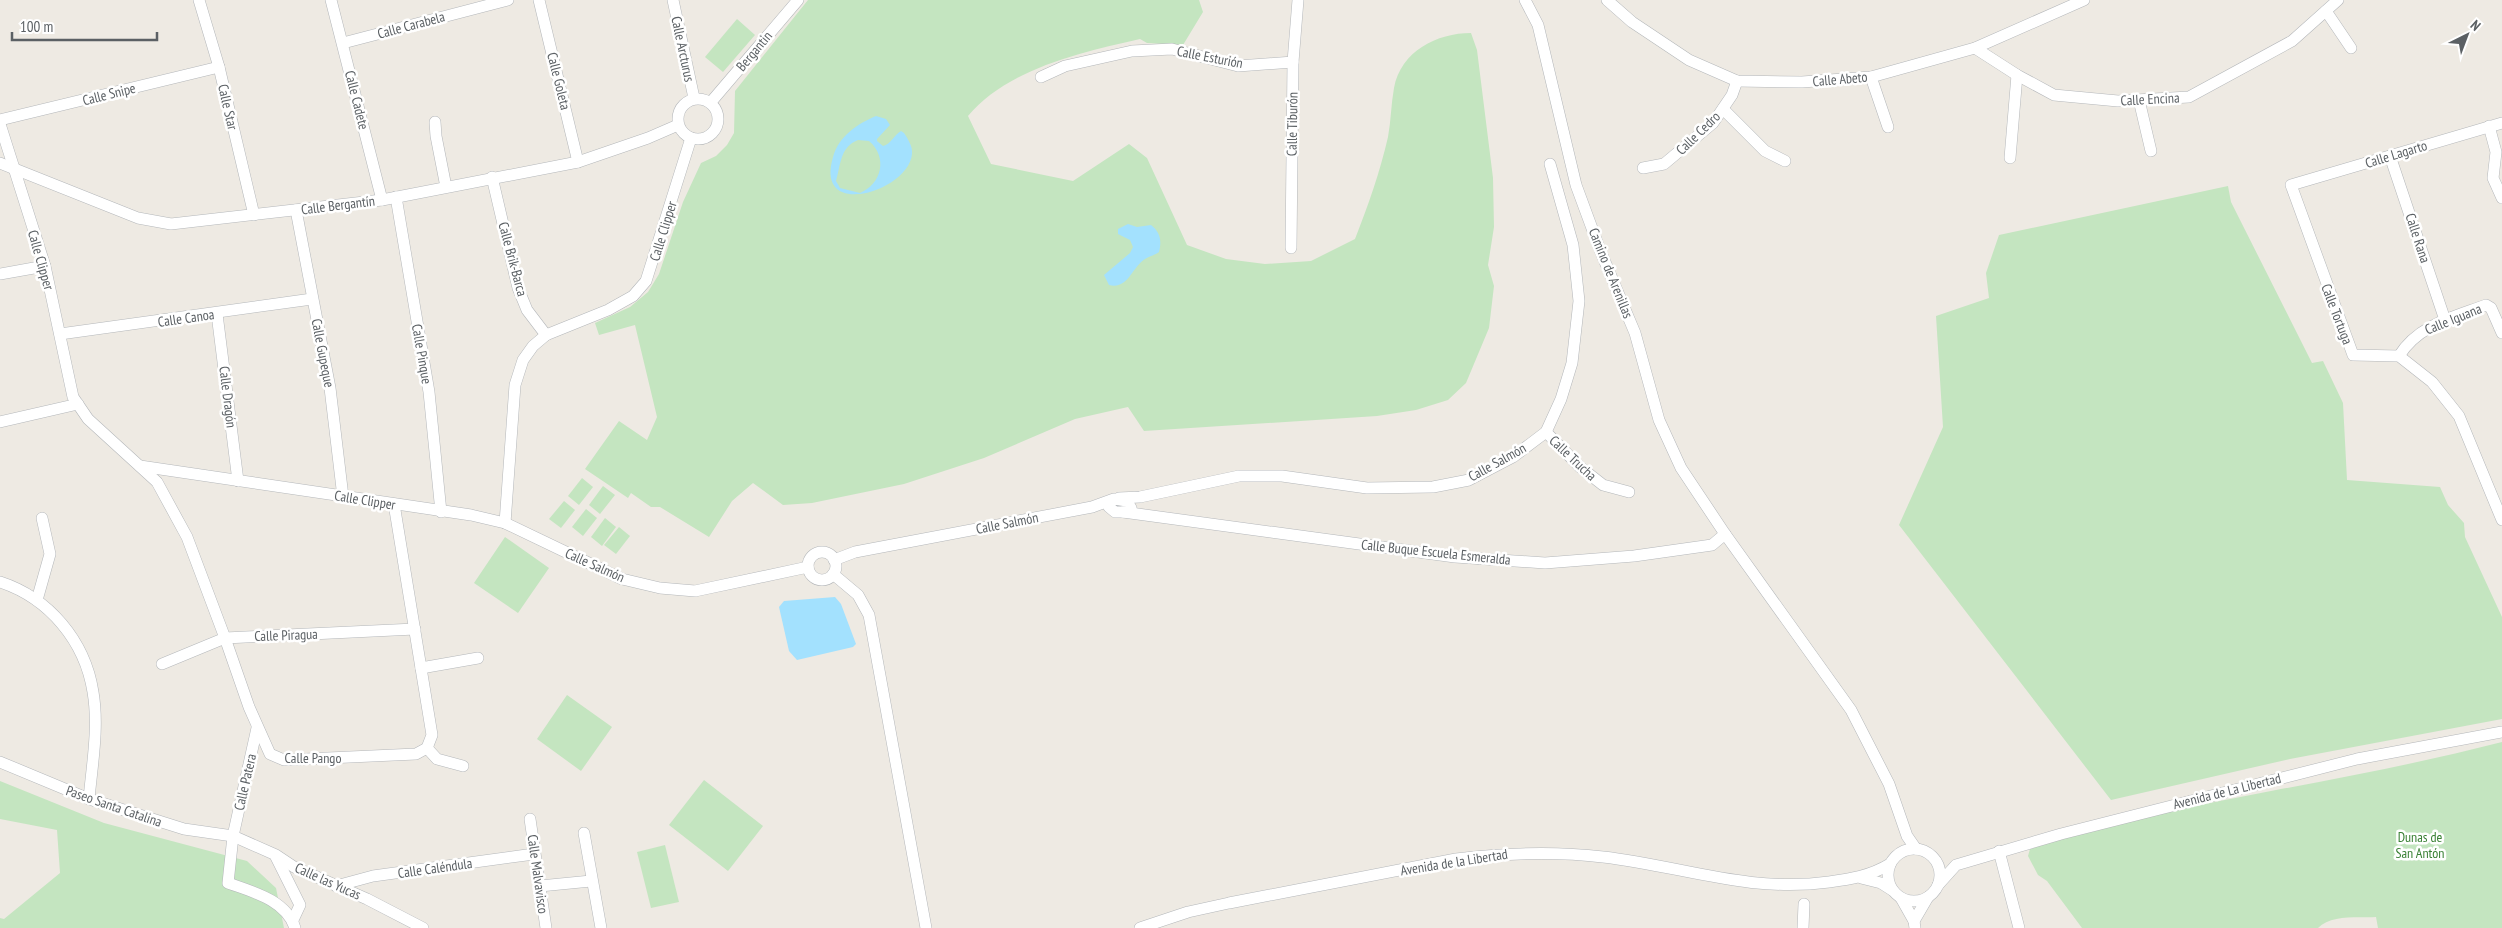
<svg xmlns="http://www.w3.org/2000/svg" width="2502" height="928" font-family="'PT Sans Narrow',sans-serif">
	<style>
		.green { fill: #c4e5c0 }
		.water { fill: #a3e1fe; fill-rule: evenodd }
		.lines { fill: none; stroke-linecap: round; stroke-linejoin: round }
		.minor-casing { stroke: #b4b7ba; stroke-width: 12 }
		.minor { stroke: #fff; stroke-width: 11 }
		.labels { text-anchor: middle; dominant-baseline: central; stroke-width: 5; stroke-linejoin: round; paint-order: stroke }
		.street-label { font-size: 14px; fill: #5b6064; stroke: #fff }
		.park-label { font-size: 14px; fill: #3a8135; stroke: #fff }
	</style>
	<rect width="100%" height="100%" fill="#eeeae3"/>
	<!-- green -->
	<g class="green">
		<path d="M 808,0 L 1199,0 L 1203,12 L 1183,45 L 1147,43 L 1140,39 C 1082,52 1007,69 968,116 L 991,164 L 1073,181 L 1129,144 L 1147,158 L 1187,245 L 1226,259 L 1265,264 L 1311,261 L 1355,239 C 1368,206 1380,172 1388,137 C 1391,121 1391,104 1394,88 C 1401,51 1437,33 1471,33 L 1477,50 L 1493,178 L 1494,227 L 1488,265 L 1494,286 L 1489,328 L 1466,383 L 1448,400 L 1416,410 L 1377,416 L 1144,431 L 1128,407 L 1075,419 L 984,458 L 904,484 L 812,503 L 783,505 L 753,483 L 732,501 L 709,537 L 660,507 L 651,507 L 631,493 L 628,498 L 585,469 L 619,421 L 647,440 L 657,417 L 635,325 L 599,335 L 595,323 L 630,307 L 648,292 L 659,274 L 683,202 L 701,163 L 716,156 L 727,145 L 734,133 L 735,91 Z"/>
		<path d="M 737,19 L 755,35 L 723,72 L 705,57 Z"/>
		<path d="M 2228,186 L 2231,202 L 2312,363 L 2323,361 L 2343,403 L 2347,480 L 2440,487 L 2448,505 L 2464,523 L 2465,537 L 2502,617 L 2502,719 L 2290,759 L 2111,800 L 1899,525 L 1943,427 L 1936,316 L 1989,298 L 1986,273 L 1999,235 Z"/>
		<path d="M 582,478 L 593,487 L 579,505 L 568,496 Z"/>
		<path d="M 603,486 L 615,495 L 600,514 L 589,505 Z"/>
		<path d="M 564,501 L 575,510 L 561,528 L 549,519 Z"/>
		<path d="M 586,509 L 597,518 L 583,536 L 572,527 Z"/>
		<path d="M 605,518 L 616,527 L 602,546 L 591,537 Z"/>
		<path d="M 619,527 L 630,536 L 616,554 L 604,545 Z"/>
		<path d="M 505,537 L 549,568 L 518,613 L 474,583 Z"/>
		<path d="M 567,695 L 612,727 L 581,771 L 537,739 Z"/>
		<path d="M 2502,742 L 2502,928 L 2378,928 L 2376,917 C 2358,918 2331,914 2318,928 L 2082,928 L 2047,881 L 2038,875 L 2028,856 L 2030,849 C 2109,821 2194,806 2276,790 C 2352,776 2428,761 2502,742 Z"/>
		<path d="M 704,780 L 763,826 L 728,871 L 669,825 Z"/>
		<path d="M 0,781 L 104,823 L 247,861 L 276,888 L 284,928 L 0,928 L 0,918 L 4,919 L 60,873 L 57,830 L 0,819 Z"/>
		<path d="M 665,845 L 679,902 L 651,908 L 637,852 Z"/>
	</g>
	<!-- water -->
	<g class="water">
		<path d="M 876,116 L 886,119 L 890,125 L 877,139 L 877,141 L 883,146 C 891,144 894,135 901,131 L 904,133 C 908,139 913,147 912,154 C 909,191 814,221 833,157 C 839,136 857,124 876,116 ZM 858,140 L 869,141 C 888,157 882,184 860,193 L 840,188 L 836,181 C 841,164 840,147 858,140 Z"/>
		<path d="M 1128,224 L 1137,227 L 1151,225 C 1160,232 1162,240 1159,252 C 1155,255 1150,256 1145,259 C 1132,267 1128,290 1109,285 L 1104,275 L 1130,253 L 1133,247 L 1130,240 L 1118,234 L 1118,229 Z"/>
		<path d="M 835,597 L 841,604 L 856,644 L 853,647 L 797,660 L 789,651 L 779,607 L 784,601 Z"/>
	</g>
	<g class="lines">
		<defs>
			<g id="minor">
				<path d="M 199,0 L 219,67 L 254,215"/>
				<path d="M 331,0 L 382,200"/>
				<path d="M 539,0 L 578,162"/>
				<path d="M 673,0 L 694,98"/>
				<path d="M 1525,0 L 1538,25 L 1576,185 L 1600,250 L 1635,333 L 1659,420 L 1681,468 L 1725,534 L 1851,710 L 1889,784 L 1907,836 L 1916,849"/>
				<path d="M 1607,0 L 1632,22 L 1689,60 L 1737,81 L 1802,82 L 1871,77 L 1975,48 L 2084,0"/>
				<path d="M 2326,11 L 2351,48"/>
				<path d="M 343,43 L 508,0"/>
				<path d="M 1975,48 L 2017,75 L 2054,95 L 2118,101 L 2189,97 L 2292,41 L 2338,0"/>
				<path d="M 1041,77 L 1065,66 L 1132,51 L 1172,49 L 1238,66 L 1293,62"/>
				<path d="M 1871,77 L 1888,127"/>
				<circle cx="698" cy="119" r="20"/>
				<path d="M 2139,100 L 2151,151"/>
				<path d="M 711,102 L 798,0"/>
				<path d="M 1723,109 L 1765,151 L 1785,161"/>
				<path d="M 0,120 L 219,67"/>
				<path d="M 435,122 L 436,136 L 446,187"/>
				<path d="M 2502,123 L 2291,185 L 2353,355 L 2399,356 L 2432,382 L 2459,416 L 2502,520"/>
				<path d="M 0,124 L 45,266 L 73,397 L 88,419 L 157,482 L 187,537 L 225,638 L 249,707 L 270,754 L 284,760 L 416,754 L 427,748 L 432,735 L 394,504"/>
				<path d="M 2489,126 L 2496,152 L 2493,178 L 2502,198"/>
				<path d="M 2390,156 L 2445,320"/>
				<path d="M 2010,158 L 2017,75"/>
				<path d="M 0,163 L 138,218 L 171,224 L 382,200 L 578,162 L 648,138 L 678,125"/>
				<path d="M 1643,168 L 1664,164 L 1713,123 L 1732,95 L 1737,81"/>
				<path d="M 492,177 L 518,288 L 527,310 L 546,335"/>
				<path d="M 396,197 L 429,392 L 441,512"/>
				<path d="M 296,210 L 330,388 L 343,497"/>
				<path d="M 1291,248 L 1293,62 L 1298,0"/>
				<path d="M 0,274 L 45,266"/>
				<path d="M 217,314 L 238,481"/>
				<path d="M 60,334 L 312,299"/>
				<path d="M 2399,356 C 2418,325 2454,317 2486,305 L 2491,308 L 2502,333"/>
				<path d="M 0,422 L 78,404"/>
				<path d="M 1546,432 L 1580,467 L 1603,485 L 1629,492"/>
				<path d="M 140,466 L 471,515 L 505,523 L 622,579 L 660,588 L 695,591 L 808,567"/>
				<path d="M 1119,498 L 1140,497 L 1239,476 L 1282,476 L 1367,488 L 1433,487 L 1469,480 L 1513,457 L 1546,432 L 1561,399 L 1572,363 L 1579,301 L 1573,245 L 1550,164"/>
				<path d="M 1123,512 L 1455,557 L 1545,563 L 1634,556 L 1712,545 L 1725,534"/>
				<path d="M 505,523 L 515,385 L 523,360 L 533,346 L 546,335 L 608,310 L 633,296 L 646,281 L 691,138"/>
				<circle cx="822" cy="566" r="14"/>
				<path d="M 834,560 L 855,552 L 1092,507 L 1114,499 L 1127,501 L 1131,508 L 1126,512 L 1115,512 L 1109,507 L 1110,501"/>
				<path d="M 833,574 L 858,595 L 869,615 L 926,928"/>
				<path d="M 0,582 C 49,598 85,641 93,692 C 99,727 92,765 89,799"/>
				<path d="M 37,600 L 50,554 L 42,518"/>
				<path d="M 162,664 L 225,638 L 415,629"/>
				<path d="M 421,668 L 478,658"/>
				<path d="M 257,728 L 233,836 L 228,883 C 253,892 286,900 295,928"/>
				<path d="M 427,748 L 437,759 L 463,766"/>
				<path d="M 0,762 L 89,799 L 184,829 L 233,836 L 276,855 L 294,867 L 367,899 L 423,928"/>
				<path d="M 530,819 L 546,928"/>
				<path d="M 584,833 L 601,928"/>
				<circle cx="1914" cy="875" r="26"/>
				<path d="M 1999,851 L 2019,928"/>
				<path d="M 276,857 L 300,905 L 293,920"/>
				<path d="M 1861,878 L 1881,883 L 1892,890"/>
				<path d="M 1938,885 L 1956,865 L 2061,834 L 2357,759 L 2502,732"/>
				<path d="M 336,886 L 373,876 L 534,854"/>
				<path d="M 540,886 L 591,881"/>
				<path d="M 1901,898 L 1914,921 L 1915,928"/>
				<path d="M 1914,921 L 1928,897"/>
				<path d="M 1140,928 L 1188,912 L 1229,903 L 1456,859 C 1505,853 1553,851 1603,857 C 1682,866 1747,893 1829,882 C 1851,879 1870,876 1890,864"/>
				<path d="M 1803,928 L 1804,904"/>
			</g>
		</defs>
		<!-- minor casing -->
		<use href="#minor" class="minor-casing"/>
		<!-- minor -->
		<use href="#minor" class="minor"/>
	</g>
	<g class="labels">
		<!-- street labels -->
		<g class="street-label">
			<text transform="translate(411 25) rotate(-15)">Calle Carabela</text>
			<text transform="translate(683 49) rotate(78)">Calle Arcturus</text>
			<text transform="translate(754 51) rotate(-50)">Bergantin</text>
			<text transform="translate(1210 57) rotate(11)">Calle Esturión</text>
			<text transform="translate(1840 79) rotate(-5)">Calle Abeto</text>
			<text transform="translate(559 81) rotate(76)">Calle Goleta</text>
			<text transform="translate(109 94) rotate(-14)">Calle Snipe</text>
			<text transform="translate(2150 99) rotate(-3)">Calle Encina</text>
			<text transform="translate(357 100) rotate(76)">Calle Cadete</text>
			<text transform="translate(228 107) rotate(77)">Calle Star</text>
			<text transform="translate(1292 124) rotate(-89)">Calle Tiburón</text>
			<text transform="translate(1698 133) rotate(-44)">Calle Cedro</text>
			<text transform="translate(2396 154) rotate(-17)">Calle Lagarto</text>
			<text transform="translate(338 205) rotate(-7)">Calle Bergantín</text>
			<text transform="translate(663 231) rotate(-73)">Calle Clipper</text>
			<text transform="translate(2418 238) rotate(72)">Calle Rana</text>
			<text transform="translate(513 259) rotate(75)">Calle Brik-Barca</text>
			<text transform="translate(41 260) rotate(74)">Calle Clipper</text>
			<text transform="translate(1611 273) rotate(68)">Camino de Arenillas</text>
			<text transform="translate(2337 314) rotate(69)">Calle Tortuga</text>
			<text transform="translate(186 318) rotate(-8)">Calle Canoa</text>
			<text transform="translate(2453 319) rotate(-22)">Calle Iguana</text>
			<text transform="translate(323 353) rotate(79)">Calle Gupeque</text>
			<text transform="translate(422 354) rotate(80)">Calle Pinque</text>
			<text transform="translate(228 397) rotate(83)">Calle Dragón</text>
			<text transform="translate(1573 458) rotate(43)">Calle Trucha</text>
			<text transform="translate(1497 462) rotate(-29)">Calle Salmón</text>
			<text transform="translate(365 500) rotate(9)">Calle Clipper</text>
			<text transform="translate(1007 523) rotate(-11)">Calle Salmón</text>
			<text transform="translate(1436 552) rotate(6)">Calle Buque Escuela Esmeralda</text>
			<text transform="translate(595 565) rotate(24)">Calle Salmón</text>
			<text transform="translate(286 635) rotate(-2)">Calle Piragua</text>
			<text x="313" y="758">Calle Pango</text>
			<text transform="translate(245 782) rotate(-77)">Calle Patera</text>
			<text transform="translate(2227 791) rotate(-14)">Avenida de La Libertad</text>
			<text transform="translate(114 806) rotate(19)">Paseo Santa Catalina</text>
			<text transform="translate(1454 862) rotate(-9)">Avenida de la Libertad</text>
			<text transform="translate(435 868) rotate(-8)">Calle Caléndula</text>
			<text transform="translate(538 874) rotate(82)">Calle Malvavisco</text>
			<text transform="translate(328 881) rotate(24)">Calle las Yucas</text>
		</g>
		<!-- park labels -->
		<g class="park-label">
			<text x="2420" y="837">Dunas de<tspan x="2420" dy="16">San Antón</tspan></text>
		</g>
	</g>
	<!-- north arrow -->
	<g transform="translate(2467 35) rotate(42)" stroke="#ffffff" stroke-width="4" paint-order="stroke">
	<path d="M0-4L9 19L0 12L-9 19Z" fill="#5b6064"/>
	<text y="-8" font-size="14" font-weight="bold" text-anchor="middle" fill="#5b6064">N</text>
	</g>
	<!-- scale -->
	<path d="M12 32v8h145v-8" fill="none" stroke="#5b6064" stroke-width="2.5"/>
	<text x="20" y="32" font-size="15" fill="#5b6064" stroke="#ffffff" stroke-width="4" paint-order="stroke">100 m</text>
</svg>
